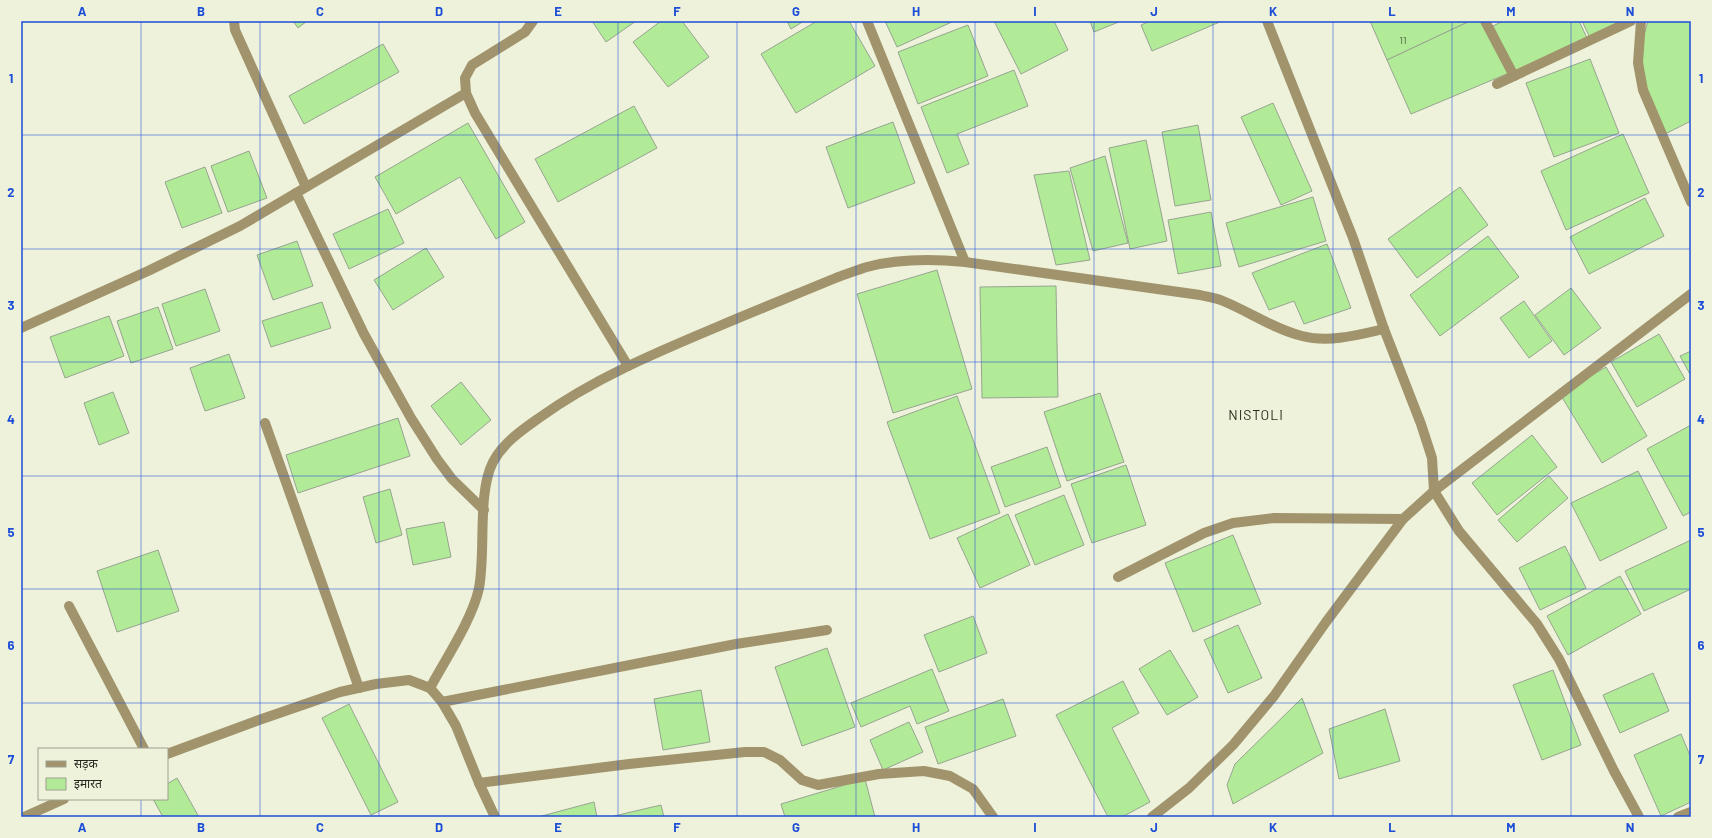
<svg xmlns="http://www.w3.org/2000/svg" width="1712" height="838" font-family="Barlow,'Noto Sans Devanagari',sans-serif">
	<style>
		.building { fill: #b2eb97; stroke: #97a491 }
		.lines { fill: none; stroke-linecap: round; stroke-linejoin: round }
		.service { stroke: #a1946d; stroke-width: 10 }
		.minor { stroke: #a1946d; stroke-width: 10 }
		.grid { fill: none; stroke: #1d4ed8; stroke-width: 1; stroke-opacity: 0.55 }
		.labels { text-anchor: middle; dominant-baseline: central; stroke-width: 4; stroke-linejoin: round; paint-order: stroke }
		.number-label { font-size: 10px; fill: #48573c }
		.quarter-label { font-size: 14px; letter-spacing: 1px; fill: #2a2d1b; stroke: #eef2db }
		.neatline { fill: none; stroke: #1d4ed8; stroke-width: 1.5 }
		.grid-label { font-size: 13px; text-anchor: middle; font-weight: bold; fill: #1d4ed8 }
	</style>
	<rect width="100%" height="100%" fill="#eef2db"/>
	<!-- building -->
	<g class="building">
		<path d="M 293,21 L 307,21 L 298,28 Z"/>
		<path d="M 592,21 L 636,21 L 606,42 Z"/>
		<path d="M 661,21 L 682,21 L 709,57 L 668,87 L 633,42 Z"/>
		<path d="M 787,21 L 804,21 L 791,29 Z"/>
		<path d="M 817,21 L 849,21 L 875,66 L 796,113 L 761,54 Z"/>
		<path d="M 885,21 L 954,21 L 897,47 Z"/>
		<path d="M 994,21 L 1054,21 L 1068,50 L 1021,74 Z"/>
		<path d="M 1090,21 L 1121,21 L 1094,32 Z"/>
		<path d="M 1150,21 L 1222,21 L 1152,51 L 1141,25 Z"/>
		<path d="M 1370,21 L 1470,21 L 1387,60 Z"/>
		<path d="M 1470,21 L 1482,21 L 1509,73 L 1411,114 L 1387,60 Z"/>
		<path d="M 1503,21 L 1579,21 L 1587,38 L 1515,72 L 1493,26 Z"/>
		<path d="M 1582,21 L 1627,21 L 1590,38 Z"/>
		<path d="M 1648,21 L 1691,21 L 1691,121 L 1663,135 L 1645,89 L 1641,45 Z"/>
		<path d="M 968,25 L 988,76 L 918,104 L 898,52 Z"/>
		<path d="M 383,44 L 399,72 L 304,124 L 289,96 Z"/>
		<path d="M 1590,59 L 1619,133 L 1554,157 L 1526,83 Z"/>
		<path d="M 1014,70 L 1028,106 L 957,134 L 969,164 L 947,173 L 921,107 Z"/>
		<path d="M 1273,103 L 1312,191 L 1281,205 L 1241,117 Z"/>
		<path d="M 634,106 L 657,148 L 558,202 L 535,159 Z"/>
		<path d="M 893,122 L 915,183 L 848,208 L 826,147 Z"/>
		<path d="M 468,123 L 525,222 L 496,239 L 460,177 L 396,214 L 375,177 Z"/>
		<path d="M 1198,125 L 1211,200 L 1175,206 L 1162,132 Z"/>
		<path d="M 1623,134 L 1649,193 L 1566,230 L 1541,171 Z"/>
		<path d="M 1146,140 L 1167,241 L 1130,249 L 1109,148 Z"/>
		<path d="M 249,151 L 267,198 L 228,212 L 211,166 Z"/>
		<path d="M 1105,156 L 1128,243 L 1093,251 L 1070,168 Z"/>
		<path d="M 205,167 L 222,213 L 182,228 L 165,182 Z"/>
		<path d="M 1069,171 L 1090,260 L 1056,265 L 1034,175 Z"/>
		<path d="M 1460,187 L 1488,225 L 1417,278 L 1388,239 Z"/>
		<path d="M 1313,197 L 1326,241 L 1239,267 L 1226,223 Z"/>
		<path d="M 1645,198 L 1664,236 L 1589,274 L 1570,237 Z"/>
		<path d="M 388,209 L 404,243 L 349,269 L 333,234 Z"/>
		<path d="M 1211,212 L 1221,266 L 1178,274 L 1168,220 Z"/>
		<path d="M 1488,236 L 1519,277 L 1440,336 L 1410,295 Z"/>
		<path d="M 297,241 L 313,286 L 273,300 L 257,255 Z"/>
		<path d="M 1327,244 L 1351,308 L 1304,324 L 1294,301 L 1269,310 L 1252,273 Z"/>
		<path d="M 426,248 L 444,277 L 393,310 L 374,280 Z"/>
		<path d="M 937,270 L 972,389 L 893,413 L 857,294 Z"/>
		<path d="M 1056,286 L 1058,397 L 982,398 L 980,287 Z"/>
		<path d="M 1571,288 L 1601,328 L 1564,355 L 1535,315 Z"/>
		<path d="M 205,289 L 220,331 L 176,346 L 162,304 Z"/>
		<path d="M 1524,301 L 1552,341 L 1529,358 L 1500,318 Z"/>
		<path d="M 322,302 L 331,328 L 271,347 L 262,321 Z"/>
		<path d="M 158,307 L 173,349 L 131,363 L 117,321 Z"/>
		<path d="M 109,316 L 124,356 L 65,378 L 50,337 Z"/>
		<path d="M 1659,334 L 1685,379 L 1637,407 L 1611,362 Z"/>
		<path d="M 1691,351 L 1691,376 L 1680,356 Z"/>
		<path d="M 229,354 L 245,398 L 205,411 L 190,368 Z"/>
		<path d="M 1606,367 L 1647,436 L 1602,463 L 1560,394 Z"/>
		<path d="M 461,382 L 491,420 L 461,445 L 431,406 Z"/>
		<path d="M 113,392 L 129,433 L 99,445 L 84,403 Z"/>
		<path d="M 1100,393 L 1124,462 L 1067,481 L 1044,412 Z"/>
		<path d="M 957,396 L 1000,513 L 930,539 L 887,422 Z"/>
		<path d="M 398,418 L 410,456 L 298,493 L 286,455 Z"/>
		<path d="M 1691,425 L 1691,512 L 1683,516 L 1647,449 Z"/>
		<path d="M 1532,435 L 1557,467 L 1497,515 L 1472,483 Z"/>
		<path d="M 1047,447 L 1061,487 L 1005,507 L 991,467 Z"/>
		<path d="M 1126,465 L 1146,525 L 1092,543 L 1071,484 Z"/>
		<path d="M 1638,471 L 1667,528 L 1600,561 L 1571,503 Z"/>
		<path d="M 1549,476 L 1568,498 L 1517,542 L 1498,520 Z"/>
		<path d="M 390,489 L 402,535 L 376,543 L 363,497 Z"/>
		<path d="M 1064,495 L 1084,545 L 1035,565 L 1015,515 Z"/>
		<path d="M 1008,514 L 1030,565 L 980,588 L 957,538 Z"/>
		<path d="M 444,522 L 451,557 L 413,565 L 406,529 Z"/>
		<path d="M 1233,535 L 1261,604 L 1193,632 L 1165,563 Z"/>
		<path d="M 1691,540 L 1691,589 L 1644,611 L 1625,571 Z"/>
		<path d="M 1565,546 L 1586,588 L 1540,610 L 1519,568 Z"/>
		<path d="M 158,550 L 179,611 L 117,632 L 97,571 Z"/>
		<path d="M 1620,576 L 1641,614 L 1568,655 L 1547,616 Z"/>
		<path d="M 973,616 L 987,653 L 939,672 L 924,635 Z"/>
		<path d="M 1238,625 L 1262,678 L 1228,693 L 1204,640 Z"/>
		<path d="M 827,648 L 855,727 L 802,746 L 775,667 Z"/>
		<path d="M 1170,650 L 1198,697 L 1167,715 L 1139,669 Z"/>
		<path d="M 932,669 L 949,711 L 917,724 L 910,706 L 861,727 L 851,703 Z"/>
		<path d="M 1553,670 L 1581,745 L 1542,760 L 1513,685 Z"/>
		<path d="M 1653,673 L 1669,711 L 1620,733 L 1603,695 Z"/>
		<path d="M 1123,681 L 1139,713 L 1112,728 L 1150,802 L 1122,817 L 1108,817 L 1056,715 Z"/>
		<path d="M 701,690 L 710,742 L 663,750 L 654,699 Z"/>
		<path d="M 1302,698 L 1323,753 L 1233,804 L 1227,785 L 1235,764 Z"/>
		<path d="M 1003,699 L 1016,736 L 938,764 L 925,727 Z"/>
		<path d="M 349,704 L 398,802 L 371,815 L 322,718 Z"/>
		<path d="M 1385,709 L 1400,761 L 1339,779 L 1329,729 Z"/>
		<path d="M 909,722 L 923,752 L 883,770 L 870,740 Z"/>
		<path d="M 1681,734 L 1691,758 L 1691,802 L 1661,816 L 1634,755 Z"/>
		<path d="M 177,778 L 199,817 L 163,817 L 153,799 L 167,799 L 167,784 Z"/>
		<path d="M 865,779 L 875,817 L 785,817 L 781,804 Z"/>
		<path d="M 594,802 L 597,817 L 538,817 Z"/>
		<path d="M 661,805 L 664,817 L 614,817 L 614,816 Z"/>
	</g>
	<g class="lines">
		<!-- service -->
		<path class="service" d="M 69,606 L 144,749"/>
		<!-- minor -->
		<g class="minor">
			<path d="M 234,21 L 235,30 L 306,187"/>
			<path d="M 533,21 L 525,32 L 472,65 L 465,78 L 466,93 L 475,113 L 628,366"/>
			<path d="M 867,21 L 965,262"/>
			<path d="M 1267,21 L 1353,238 L 1384,329 L 1421,424 L 1432,458 L 1434,491 L 1459,531 L 1537,624 L 1559,659 L 1614,771 L 1639,817"/>
			<path d="M 1485,21 L 1514,76"/>
			<path d="M 1641,21 L 1638,63 L 1643,90 L 1691,202"/>
			<path d="M 1497,84 L 1631,21"/>
			<path d="M 296,193 L 364,334 L 411,418 L 437,459 L 452,479 L 484,510"/>
			<path d="M 21,328 L 148,271 L 240,226 L 466,93"/>
			<path d="M 265,423 L 359,688"/>
			<path d="M 1118,577 L 1204,533 L 1233,523 L 1274,518 L 1403,519"/>
			<path d="M 430,688 C 445,660 473,618 479,588 C 486,551 477,493 493,462 C 503,443 522,430 539,418 C 593,379 655,353 717,327 C 757,310 797,294 838,277 C 847,274 857,270 867,267 C 897,259 933,259 965,262 L 1200,295 C 1208,297 1216,298 1223,301 C 1250,312 1274,329 1302,336 C 1329,343 1358,335 1384,329"/>
			<path d="M 442,702 L 736,644 L 827,630"/>
			<path d="M 167,754 L 259,720 L 340,692 L 376,684 L 409,680 L 430,688 L 442,702 L 456,726 L 479,783 L 495,817"/>
			<path d="M 479,783 L 629,764 L 745,752 L 764,752 L 780,760 L 802,780 L 818,785 L 879,774 L 924,771 L 950,776 L 973,789 L 993,817"/>
			<path d="M 24,817 L 64,799"/>
			<path d="M 1152,817 L 1189,788 L 1233,745 L 1274,696 L 1326,622 L 1403,519 L 1434,491 L 1691,294"/>
			<path d="M 1678,817 L 1691,812"/>
		</g>
	</g>
	<!-- grid -->
	<path class="grid" d="M 141,21 L 141,749M 260,21 L 260,817M 379,21 L 379,817M 499,21 L 499,817M 618,21 L 618,817M 737,21 L 737,817M 856,21 L 856,817M 975,21 L 975,817M 1094,21 L 1094,817M 1213,21 L 1213,817M 1333,21 L 1333,817M 1452,21 L 1452,817M 1571,21 L 1571,817M 21,135 L 1691,135M 21,249 L 1691,249M 21,362 L 1691,362M 21,476 L 1691,476M 21,589 L 1691,589M 21,703 L 1691,703M 141,799 L 141,817"/>
	<g class="labels">
		<!-- number labels -->
		<g class="number-label">
			<text x="1403" y="40">11</text>
		</g>
		<!-- quarter labels -->
		<g class="quarter-label">
			<text x="1256" y="414">NISTOLI</text>
		</g>
	</g>
	<!-- border -->
	<rect width="1712" height="838" fill="none" stroke="#eef2db" stroke-width="44"/>
	<!-- legend -->
	<rect x="38" y="748" width="130" height="52" fill="#eef2db" stroke="#9ea08f"/>
	<rect x="46" y="761" width="20" height="6" fill="#a1946d" stroke="#9ea08f"/>
	<text x="74" y="768" font-size="12" fill="#25261e">सड़क</text>
	<rect x="46" y="778" width="20" height="12" fill="#b2eb97" stroke="#9ea08f"/>
	<text x="74" y="788" font-size="12" fill="#25261e">इमारत</text>
	<rect x="22" y="22" width="1668" height="794" class="neatline"/>
	<g class="grid-label">
		<text x="82" y="16">A</text>
		<text x="201" y="16">B</text>
		<text x="320" y="16">C</text>
		<text x="439" y="16">D</text>
		<text x="558" y="16">E</text>
		<text x="677" y="16">F</text>
		<text x="796" y="16">G</text>
		<text x="916" y="16">H</text>
		<text x="1035" y="16">I</text>
		<text x="1154" y="16">J</text>
		<text x="1273" y="16">K</text>
		<text x="1392" y="16">L</text>
		<text x="1511" y="16">M</text>
		<text x="1630" y="16">N</text>
		<text x="11" y="83">1</text>
		<text x="1701" y="83">1</text>
		<text x="11" y="197">2</text>
		<text x="1701" y="197">2</text>
		<text x="11" y="310">3</text>
		<text x="1701" y="310">3</text>
		<text x="11" y="424">4</text>
		<text x="1701" y="424">4</text>
		<text x="11" y="537">5</text>
		<text x="1701" y="537">5</text>
		<text x="11" y="650">6</text>
		<text x="1701" y="650">6</text>
		<text x="11" y="764">7</text>
		<text x="1701" y="764">7</text>
		<text x="82" y="832">A</text>
		<text x="201" y="832">B</text>
		<text x="320" y="832">C</text>
		<text x="439" y="832">D</text>
		<text x="558" y="832">E</text>
		<text x="677" y="832">F</text>
		<text x="796" y="832">G</text>
		<text x="916" y="832">H</text>
		<text x="1035" y="832">I</text>
		<text x="1154" y="832">J</text>
		<text x="1273" y="832">K</text>
		<text x="1392" y="832">L</text>
		<text x="1511" y="832">M</text>
		<text x="1630" y="832">N</text>
	</g>
</svg>
